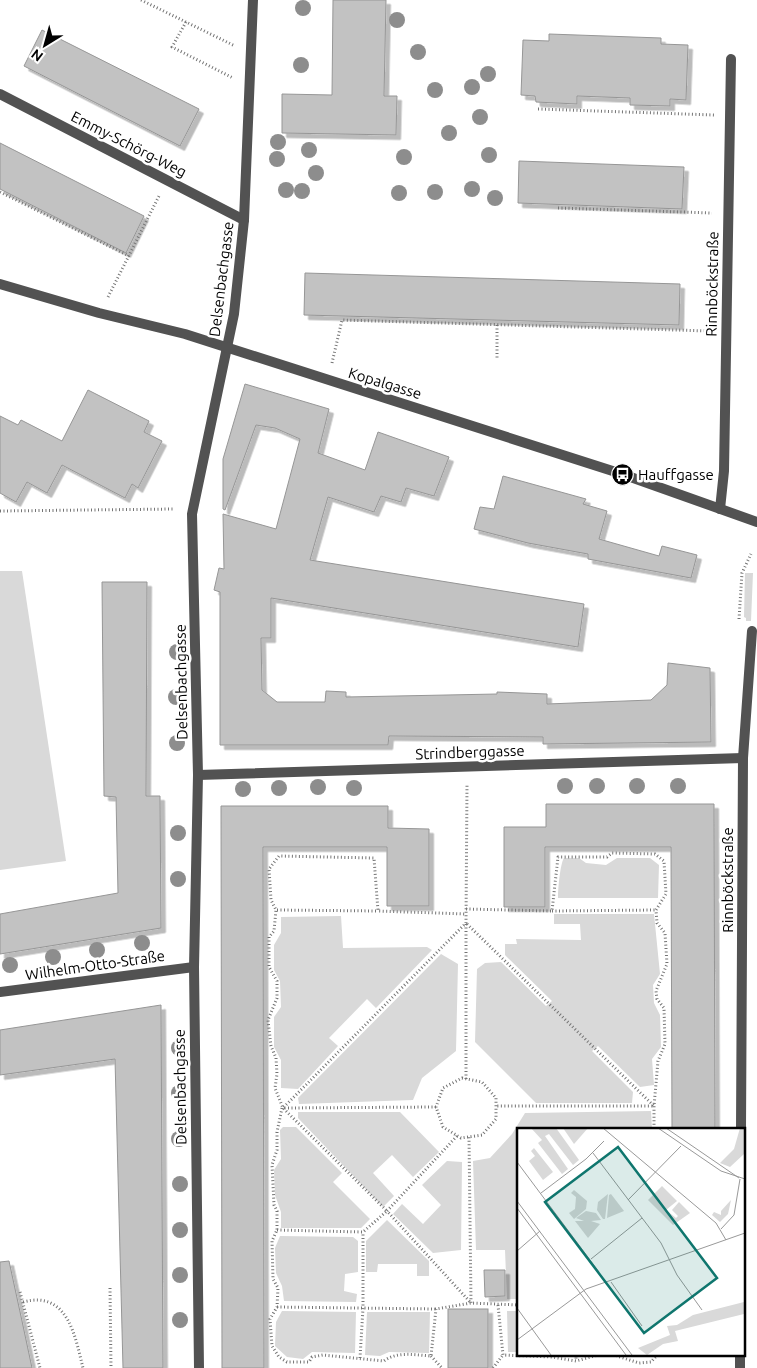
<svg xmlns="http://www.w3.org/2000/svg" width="757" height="1368" font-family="Ubuntu,sans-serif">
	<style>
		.green { fill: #d9d9d9 }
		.building { fill: #c2c2c2; stroke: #969696; filter: url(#shadow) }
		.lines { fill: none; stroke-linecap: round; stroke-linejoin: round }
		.path { stroke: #747474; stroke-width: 3; stroke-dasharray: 1 2.5; stroke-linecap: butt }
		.service { stroke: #525252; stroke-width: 10 }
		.minor { stroke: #525252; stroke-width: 10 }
		.tertiary { stroke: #525252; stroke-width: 10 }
		.tree { fill: #8d8d8d }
		.labels { text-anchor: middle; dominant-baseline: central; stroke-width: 5; stroke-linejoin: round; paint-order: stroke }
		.street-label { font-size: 15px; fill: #000; stroke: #fff }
		.poi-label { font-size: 15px; fill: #000; stroke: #fff; text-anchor: start }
		.inset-road { fill: none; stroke: #999; stroke-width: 1 }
		.view { fill: #0f766e; fill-opacity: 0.15; stroke: #0f766e; stroke-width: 2.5 }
		.inset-edge { fill: none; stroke: #000; stroke-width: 2.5 }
	</style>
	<defs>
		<filter id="shadow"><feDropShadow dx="4.5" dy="4.5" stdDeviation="0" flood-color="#0004"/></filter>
	</defs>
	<rect width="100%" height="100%" fill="#fff"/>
	<!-- green -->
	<g class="green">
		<path d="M 0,571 L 22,571 L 66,861 L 0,870 Z"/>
		<path d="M 745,573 L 753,573 L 751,621 L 746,621 L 746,618 L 744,617 Z"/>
		<path d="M 564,858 L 579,858 L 586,863 L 606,865 L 617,858 L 650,858 L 659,865 L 658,898 L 558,898 C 558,890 560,864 564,858 Z"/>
		<path d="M 554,914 L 654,914 L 660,974 L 653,985 L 654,1003 L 660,1015 L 661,1047 L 652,1059 L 654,1085 L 640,1087 L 598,1046 L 592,1051 L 633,1092 L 632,1103 L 536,1103 L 475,1042 L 477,969 L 485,963 L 501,962 L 546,1006 L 552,1001 L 505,955 L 505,944 L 517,944 L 516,939 L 581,940 L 580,924 L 554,924 Z"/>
		<path d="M 341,916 L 343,948 L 427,947 L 432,950 L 376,1008 L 367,999 L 329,1038 L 338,1046 L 298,1089 L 281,1088 L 281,1060 L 274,1047 L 274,1017 L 281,1007 L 280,981 L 274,970 L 274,945 L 281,933 L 281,917 Z"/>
		<path d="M 441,954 L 458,964 L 456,1051 L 422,1078 L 413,1100 L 299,1104 L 298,1098 Z"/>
		<path d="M 651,1111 L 652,1129 L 518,1129 L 518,1299 L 507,1299 L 505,1250 L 476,1250 L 473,1161 L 490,1158 L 512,1134 L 525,1113 Z"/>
		<path d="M 298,1112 L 400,1112 L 439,1152 L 413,1177 L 392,1155 L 373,1173 L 394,1196 L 383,1207 L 298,1118 Z"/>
		<path d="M 283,1127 L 296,1127 L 342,1173 L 333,1182 L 370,1219 L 361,1228 L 281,1228 L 281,1212 L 275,1195 L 274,1170 L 281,1159 L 280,1130 Z"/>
		<path d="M 447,1161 L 462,1162 L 461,1250 L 433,1253 L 393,1214 L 402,1204 L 423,1224 L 441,1205 L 422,1185 Z"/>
		<path d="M 387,1220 L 429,1261 L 429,1276 L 417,1276 L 417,1264 L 378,1264 L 377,1272 L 366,1272 L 366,1241 Z"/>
		<path d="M 280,1236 L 353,1237 L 358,1241 L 358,1272 L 345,1274 L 344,1291 L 357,1294 L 356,1302 L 284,1301 L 282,1286 L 276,1273 L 275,1248 Z"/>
		<path d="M 282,1311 L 356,1312 L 355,1353 L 312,1352 L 303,1359 L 287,1357 L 275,1346 L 276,1322 Z"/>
		<path d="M 507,1311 L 518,1311 L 518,1352 L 508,1352 Z"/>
		<path d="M 367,1312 L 430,1312 L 429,1353 L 389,1352 L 380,1356 L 365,1355 Z"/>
	</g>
	<!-- building -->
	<g class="building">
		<path d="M 333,0 L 386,0 L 384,96 L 397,96 L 396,135 L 282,133 L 282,94 L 332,95 Z"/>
		<path d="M 42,30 L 199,109 L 180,146 L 24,66 Z"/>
		<path d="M 549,34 L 661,38 L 661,44 L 688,45 L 686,100 L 670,99 L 670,106 L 630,105 L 630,98 L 577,96 L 577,104 L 536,102 L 535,96 L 521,95 L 523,40 L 549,41 Z"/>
		<path d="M 0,143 L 144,216 L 126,253 L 0,189 Z"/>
		<path d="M 519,161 L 684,167 L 682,209 L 518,203 Z"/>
		<path d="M 305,273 L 680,284 L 679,325 L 304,315 Z"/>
		<path d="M 245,384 L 329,409 L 318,453 L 365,470 L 378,432 L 449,457 L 434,496 L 406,488 L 401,502 L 381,496 L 374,512 L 328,497 L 310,560 L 584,604 L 578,647 L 271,598 L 271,638 L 261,638 L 262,690 L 277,702 L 325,702 L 326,691 L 346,692 L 346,697 L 497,694 L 497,692 L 547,694 L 547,704 L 651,700 L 667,685 L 668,663 L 710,668 L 711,742 L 543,744 L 543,737 L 389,736 L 388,745 L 220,745 L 220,592 L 214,590 L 219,568 L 224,569 L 223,514 L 276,529 L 300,439 L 275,428 L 256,425 L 225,510 L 223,509 L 223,459 Z"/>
		<path d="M 88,390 L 149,421 L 144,432 L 162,441 L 138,488 L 132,484 L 125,498 L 62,465 L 47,493 L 27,482 L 16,502 L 0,493 L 0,416 L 18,425 L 21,420 L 62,441 Z"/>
		<path d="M 503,476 L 586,499 L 583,504 L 607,511 L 599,539 L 659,556 L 662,546 L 697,555 L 691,578 L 588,559 L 588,554 L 528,543 L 474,529 L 480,507 L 494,509 Z"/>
		<path d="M 102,582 L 147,582 L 146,796 L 160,796 L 161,928 L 0,954 L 0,914 L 118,893 L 116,797 L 104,796 Z"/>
		<path d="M 546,804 L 714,804 L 715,1129 L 672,1129 L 671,847 L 545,847 L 545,907 L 504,907 L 504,827 L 546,827 Z"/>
		<path d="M 221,806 L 388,806 L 388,828 L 429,829 L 429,906 L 387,906 L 387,847 L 263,847 L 264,1368 L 222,1368 Z"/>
		<path d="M 161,1005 L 163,1368 L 123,1368 L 115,1059 L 0,1075 L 0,1030 Z"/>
		<path d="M 9,1261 L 22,1321 L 32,1368 L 0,1368 L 0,1262 Z"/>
		<path d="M 484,1270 L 505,1270 L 505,1296 L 485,1297 Z"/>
		<rect x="448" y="1309" width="40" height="59"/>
	</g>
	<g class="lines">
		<!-- path -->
		<g class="path">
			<path d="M 141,0 L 235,46"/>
			<path d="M 186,22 L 172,47 L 233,78"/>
			<path d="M 538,109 L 714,115"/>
			<path d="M 0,192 L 129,256"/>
			<path d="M 558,208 L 712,213"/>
			<path d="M 108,297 L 159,196"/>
			<path d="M 497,325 L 497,358"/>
			<path d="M 332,363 L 342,320 L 709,331"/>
			<path d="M 0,511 L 174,509"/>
			<path d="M 739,619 L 742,573 L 751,554"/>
			<path d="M 466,909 L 552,911 L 558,857 L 607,857 L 612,853 L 655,854 L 664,861 L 666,894 L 656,910 L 657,923 L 665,933 L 667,964 L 656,991 L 657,999 L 664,1008 L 665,1044 L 658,1061 L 654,1106 L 654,1129"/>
			<path d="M 277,910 L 378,911"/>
			<path d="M 552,911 L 656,910"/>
			<path d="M 462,1078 L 482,1082 L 496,1098 L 496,1119 L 482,1135 L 461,1138 L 443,1127 L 436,1107 L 443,1088 Z"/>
			<path d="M 466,1079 L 466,923 L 654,1106 L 496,1106"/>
			<path d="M 436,1107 L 283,1108 L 466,923 L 467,785"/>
			<path d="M 282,1108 L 277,1132 L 277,1150 L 272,1165 L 274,1205 L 277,1211 L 277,1230 L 272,1241 L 273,1279 L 278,1288 L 277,1307 L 270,1319 L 272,1346 L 279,1357 L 287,1362 L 309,1362 L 312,1357 L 323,1355 L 384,1361 C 397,1351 415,1355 431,1356 L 436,1309 L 471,1303 L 518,1305"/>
			<path d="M 457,1136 L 387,1211 L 471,1303 L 469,1137"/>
			<path d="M 277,1230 L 363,1232 L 387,1211 L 283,1108 L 275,1088 L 277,1074 L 276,1058 L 271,1046 L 268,1020 L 277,998 L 277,981 L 269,967 L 269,937 L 274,931 L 276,910 L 271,900 L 269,869 L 279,856 L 374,858 L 378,911 L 466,914"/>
			<path d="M 110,1288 L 111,1368"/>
			<path d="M 20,1292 L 40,1368"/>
			<path d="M 23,1302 C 68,1290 75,1336 83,1368"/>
			<path d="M 498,1305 L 503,1355 L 552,1357 L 576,1361 L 598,1355 L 614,1355 L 639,1363 L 651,1362 L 658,1354"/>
			<path d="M 277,1307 L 436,1309"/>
			<path d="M 576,1354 L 576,1361"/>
			<path d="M 431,1356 L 442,1368"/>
			<path d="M 360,1358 L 363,1308 L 363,1232"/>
			<path d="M 493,1368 L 503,1355"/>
		</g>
		<!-- service -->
		<path class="service" d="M 0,94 L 244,220"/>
		<!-- minor -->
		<g class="minor">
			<path d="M 720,509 L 724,471 L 731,59"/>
			<path d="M 198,775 L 743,758"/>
			<path d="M 0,992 L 194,967"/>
			<path d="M 741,1129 L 743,758 L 752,631"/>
			<path d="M 199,1368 L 194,967 L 198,775 L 192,514 L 234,314 L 244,220 L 253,0"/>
			<path d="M 740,1368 L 740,1354"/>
		</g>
		<!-- tertiary -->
		<path class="tertiary" d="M 0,284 L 99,313 L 185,334 L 622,474 L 757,522"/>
	</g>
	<!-- trees -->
	<g class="tree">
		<circle cx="303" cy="8" r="8"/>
		<circle cx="397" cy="20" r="8"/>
		<circle cx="418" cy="52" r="8"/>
		<circle cx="301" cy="65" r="8"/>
		<circle cx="488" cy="74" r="8"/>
		<circle cx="472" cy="87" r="8"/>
		<circle cx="435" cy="90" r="8"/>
		<circle cx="480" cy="117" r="8"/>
		<circle cx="449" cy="133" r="8"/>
		<circle cx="278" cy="142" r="8"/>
		<circle cx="309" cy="150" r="8"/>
		<circle cx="489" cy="155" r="8"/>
		<circle cx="404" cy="157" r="8"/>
		<circle cx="277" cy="159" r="8"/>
		<circle cx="316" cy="173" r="8"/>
		<circle cx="472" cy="189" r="8"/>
		<circle cx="286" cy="190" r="8"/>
		<circle cx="302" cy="191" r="8"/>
		<circle cx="435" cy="192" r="8"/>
		<circle cx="399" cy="193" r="8"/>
		<circle cx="495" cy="198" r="8"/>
		<circle cx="177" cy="652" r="8"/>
		<circle cx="176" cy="697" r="8"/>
		<circle cx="177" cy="743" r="8"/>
		<circle cx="565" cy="786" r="8"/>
		<circle cx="597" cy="786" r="8"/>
		<circle cx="637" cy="786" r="8"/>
		<circle cx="678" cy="786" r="8"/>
		<circle cx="318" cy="787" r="8"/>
		<circle cx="279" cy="788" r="8"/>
		<circle cx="354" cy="788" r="8"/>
		<circle cx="243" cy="789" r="8"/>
		<circle cx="178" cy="833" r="8"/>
		<circle cx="178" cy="879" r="8"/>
		<circle cx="142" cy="943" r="8"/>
		<circle cx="97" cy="950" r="8"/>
		<circle cx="53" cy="957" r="8"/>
		<circle cx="10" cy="965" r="8"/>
		<circle cx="179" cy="1048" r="8"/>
		<circle cx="179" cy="1093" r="8"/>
		<circle cx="179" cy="1139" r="8"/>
		<circle cx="180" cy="1184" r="8"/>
		<circle cx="180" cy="1230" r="8"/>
		<circle cx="180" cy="1275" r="8"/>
		<circle cx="180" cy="1320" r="8"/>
	</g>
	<!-- icons -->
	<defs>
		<symbol id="bus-disc" viewBox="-11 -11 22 22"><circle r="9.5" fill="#000" stroke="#fff"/><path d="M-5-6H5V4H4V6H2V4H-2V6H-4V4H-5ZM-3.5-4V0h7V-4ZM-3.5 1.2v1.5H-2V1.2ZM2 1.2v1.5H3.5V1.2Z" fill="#fff"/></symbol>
	</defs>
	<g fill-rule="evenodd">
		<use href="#bus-disc" x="610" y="462" width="25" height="25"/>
	</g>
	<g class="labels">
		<!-- street labels -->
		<g class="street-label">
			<text transform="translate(129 144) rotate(27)">Emmy-Schörg-Weg</text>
			<text transform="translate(221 279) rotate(-83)">Delsenbachgasse</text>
			<text transform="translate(712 284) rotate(-89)">Rinnböckstraße</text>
			<text transform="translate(385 383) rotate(17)">Kopalgasse</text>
			<text transform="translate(181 682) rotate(-91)">Delsenbachgasse</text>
			<text transform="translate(470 752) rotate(-2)">Strindberggasse</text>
			<text transform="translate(727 880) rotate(-90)">Rinnböckstraße</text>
			<text transform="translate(95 965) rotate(-8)">Wilhelm-Otto-Straße</text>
			<text transform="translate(180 1087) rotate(-91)">Delsenbachgasse</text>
		</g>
		<!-- poi labels -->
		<g class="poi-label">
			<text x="638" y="474">Hauffgasse</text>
		</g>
	</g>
	<!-- overview -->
	<g transform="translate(517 1128)">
		<rect width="228" height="228" fill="#fff"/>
		<path d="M 14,0 L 39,0 L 62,32 L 56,37 L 32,6 L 28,8 L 51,41 L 45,46 L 21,15 L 25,12 ZM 46,0 L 71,0 L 57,16 ZM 223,0 L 227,0 L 227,26 L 213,39 L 203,35 L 217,21 ZM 17,20 L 36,44 L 26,52 L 12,33 L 18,28 L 14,23 ZM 145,58 L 160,73 L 149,82 L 159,90 L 161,88 L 155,82 L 162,74 L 173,85 L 156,97 L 131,72 ZM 57,62 L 70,73 L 69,81 L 57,91 L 52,85 L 58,81 L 59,69 L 54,65 ZM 91,66 L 88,91 L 86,91 L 80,82 L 81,74 ZM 94,66 L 107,83 L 90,90 L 92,67 ZM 214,72 L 211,86 L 203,94 L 195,87 L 197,84 L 204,87 L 204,83 ZM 69,83 L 79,85 L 84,92 L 74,93 L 83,96 L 71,110 L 58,93 L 67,93 L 59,90 ZM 227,174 L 227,186 L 158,203 L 161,213 L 146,216 L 130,227 L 121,220 L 153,207 L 150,198 L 160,197 L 176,187 Z" fill="#d9d9d9"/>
		<path class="inset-road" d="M 86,0 L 199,95 L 209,112M 141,0 L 204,43 L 228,51M 149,0 L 222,50M 76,25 L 144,115 L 160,147 L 185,182M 0,34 L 82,144M 24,65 L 69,31 L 87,13M 111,72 L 164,18M 0,73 L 115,227M 0,80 L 109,227M 204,101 L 217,87 L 223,51M 0,123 L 23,103M 74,131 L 125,90M 94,154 L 125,198M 0,180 L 34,227M 0,212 L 69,161 L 228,105"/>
		<path class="view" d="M 101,19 L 200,150 L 127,205 L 28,74 Z"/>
		<rect width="228" height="228" class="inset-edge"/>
	</g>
	<!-- north arrow -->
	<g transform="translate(45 45) rotate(217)" stroke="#ffffff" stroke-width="4" paint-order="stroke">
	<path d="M0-4L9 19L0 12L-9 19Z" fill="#000000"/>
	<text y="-8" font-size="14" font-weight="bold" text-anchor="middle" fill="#000000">N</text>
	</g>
</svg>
